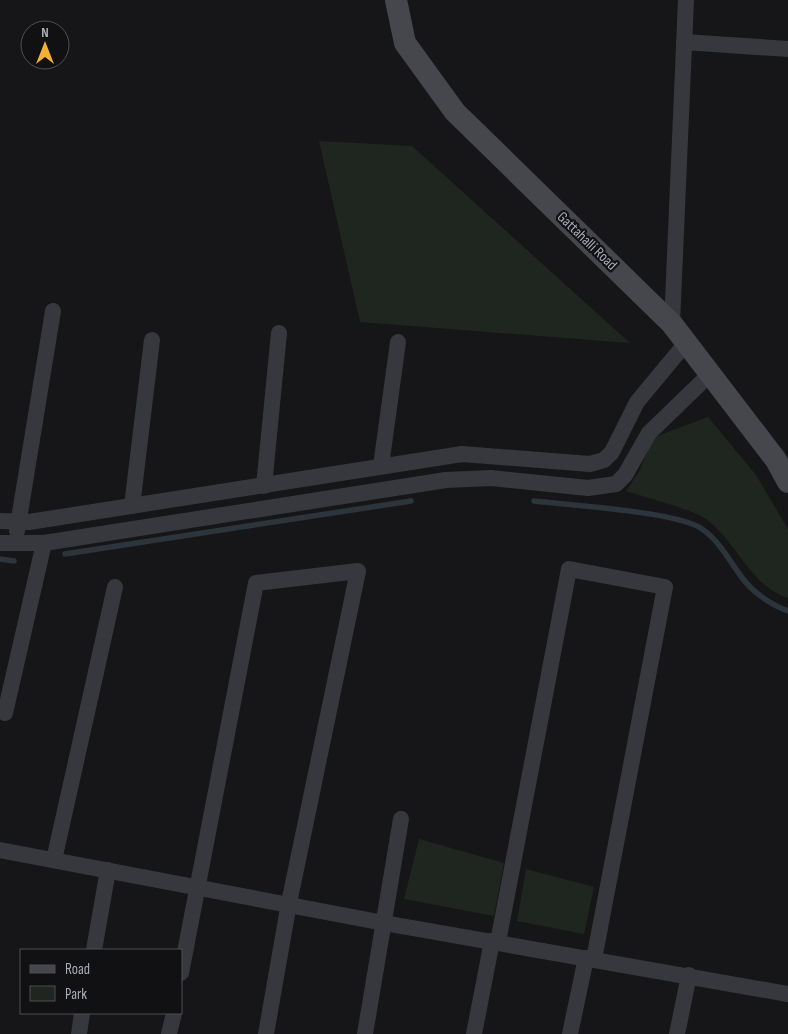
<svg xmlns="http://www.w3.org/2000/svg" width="788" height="1034" font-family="'Sofia Sans Condensed',sans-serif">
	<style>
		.green { fill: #1e261f }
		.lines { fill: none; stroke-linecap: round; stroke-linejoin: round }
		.stream { stroke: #2c353c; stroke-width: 5.5 }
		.minor { stroke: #37383d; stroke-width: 16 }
		.secondary { stroke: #45474d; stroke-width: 22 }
		.labels { text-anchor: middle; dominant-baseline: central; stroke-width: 4.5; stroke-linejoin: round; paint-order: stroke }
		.street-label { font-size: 15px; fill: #a8adb8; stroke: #111113 }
	</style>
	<rect width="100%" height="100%" fill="#161618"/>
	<!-- green -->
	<g class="green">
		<path d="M 319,141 L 412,146 L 630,343 L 360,322 Z"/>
		<path d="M 708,417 L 756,475 L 788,529 L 788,598 C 750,586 737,542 706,519 C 694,510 644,497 626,491 L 640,470 L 652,438 Z"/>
		<path d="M 419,839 L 504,863 L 494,916 L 404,899 Z"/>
		<path d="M 526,869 L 594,887 L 584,934 L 517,921 Z"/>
	</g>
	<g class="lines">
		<!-- stream -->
		<g class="stream">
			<path d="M 534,501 C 567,505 680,512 702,529 C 720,541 730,562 743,579 C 755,594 770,604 788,611"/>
			<path d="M 65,554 L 411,501"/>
			<path d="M 0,559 L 14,561"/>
		</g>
		<!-- minor -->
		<g class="minor">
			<path d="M 684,42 L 788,49"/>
			<path d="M 672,324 L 686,0"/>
			<path d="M 381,466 L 398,342"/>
			<path d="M 264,486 L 279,333"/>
			<path d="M 132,506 L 152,340"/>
			<path d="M 0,521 L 29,522 L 462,454 L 590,464 L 604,460 L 612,452 L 637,402 L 686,343"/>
			<path d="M 17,531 L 53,311"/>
			<path d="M 0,543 L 44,543 L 446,480 L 491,478 L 588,488 L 616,484 L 625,475 L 649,433 L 710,374"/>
			<path d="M 5,713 L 44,543"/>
			<path d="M 0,850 L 384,923 L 788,994"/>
			<path d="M 54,860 L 115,587"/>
			<path d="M 498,942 L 569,569 L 665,587 L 594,959"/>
			<path d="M 94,950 L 108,870"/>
			<path d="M 181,973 L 256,583 L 358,571 L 289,903 L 266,1034"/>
			<path d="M 79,1034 L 82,1013"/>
			<path d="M 169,1034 L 174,1013"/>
			<path d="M 365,1034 L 401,819"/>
			<path d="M 474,1034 L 492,941"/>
			<path d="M 570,1034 L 586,958"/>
			<path d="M 677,1034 L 689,975"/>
		</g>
		<!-- secondary -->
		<path class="secondary" d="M 396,0 L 405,43 L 455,112 L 672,324 L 776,460 L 788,482"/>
	</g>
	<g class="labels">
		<!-- street labels -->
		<g class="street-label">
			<text transform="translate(587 241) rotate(44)">Gattahalli Road</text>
		</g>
	</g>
	<!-- legend -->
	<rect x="20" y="949" width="162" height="65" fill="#111113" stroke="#4d4f55"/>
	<rect x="30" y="965" width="25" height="8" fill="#45474d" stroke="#4d4f55"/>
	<text x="65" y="974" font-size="15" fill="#a8adb8">Road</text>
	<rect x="30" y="986" width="25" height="15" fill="#1e261f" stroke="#4d4f55"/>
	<text x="65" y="999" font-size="15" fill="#a8adb8">Park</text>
	<!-- north arrow -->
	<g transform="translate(45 45)"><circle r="24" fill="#111113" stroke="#4d4f55"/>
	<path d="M0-4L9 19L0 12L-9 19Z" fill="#f2b134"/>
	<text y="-8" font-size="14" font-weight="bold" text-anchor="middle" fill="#a8adb8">N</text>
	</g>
</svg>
